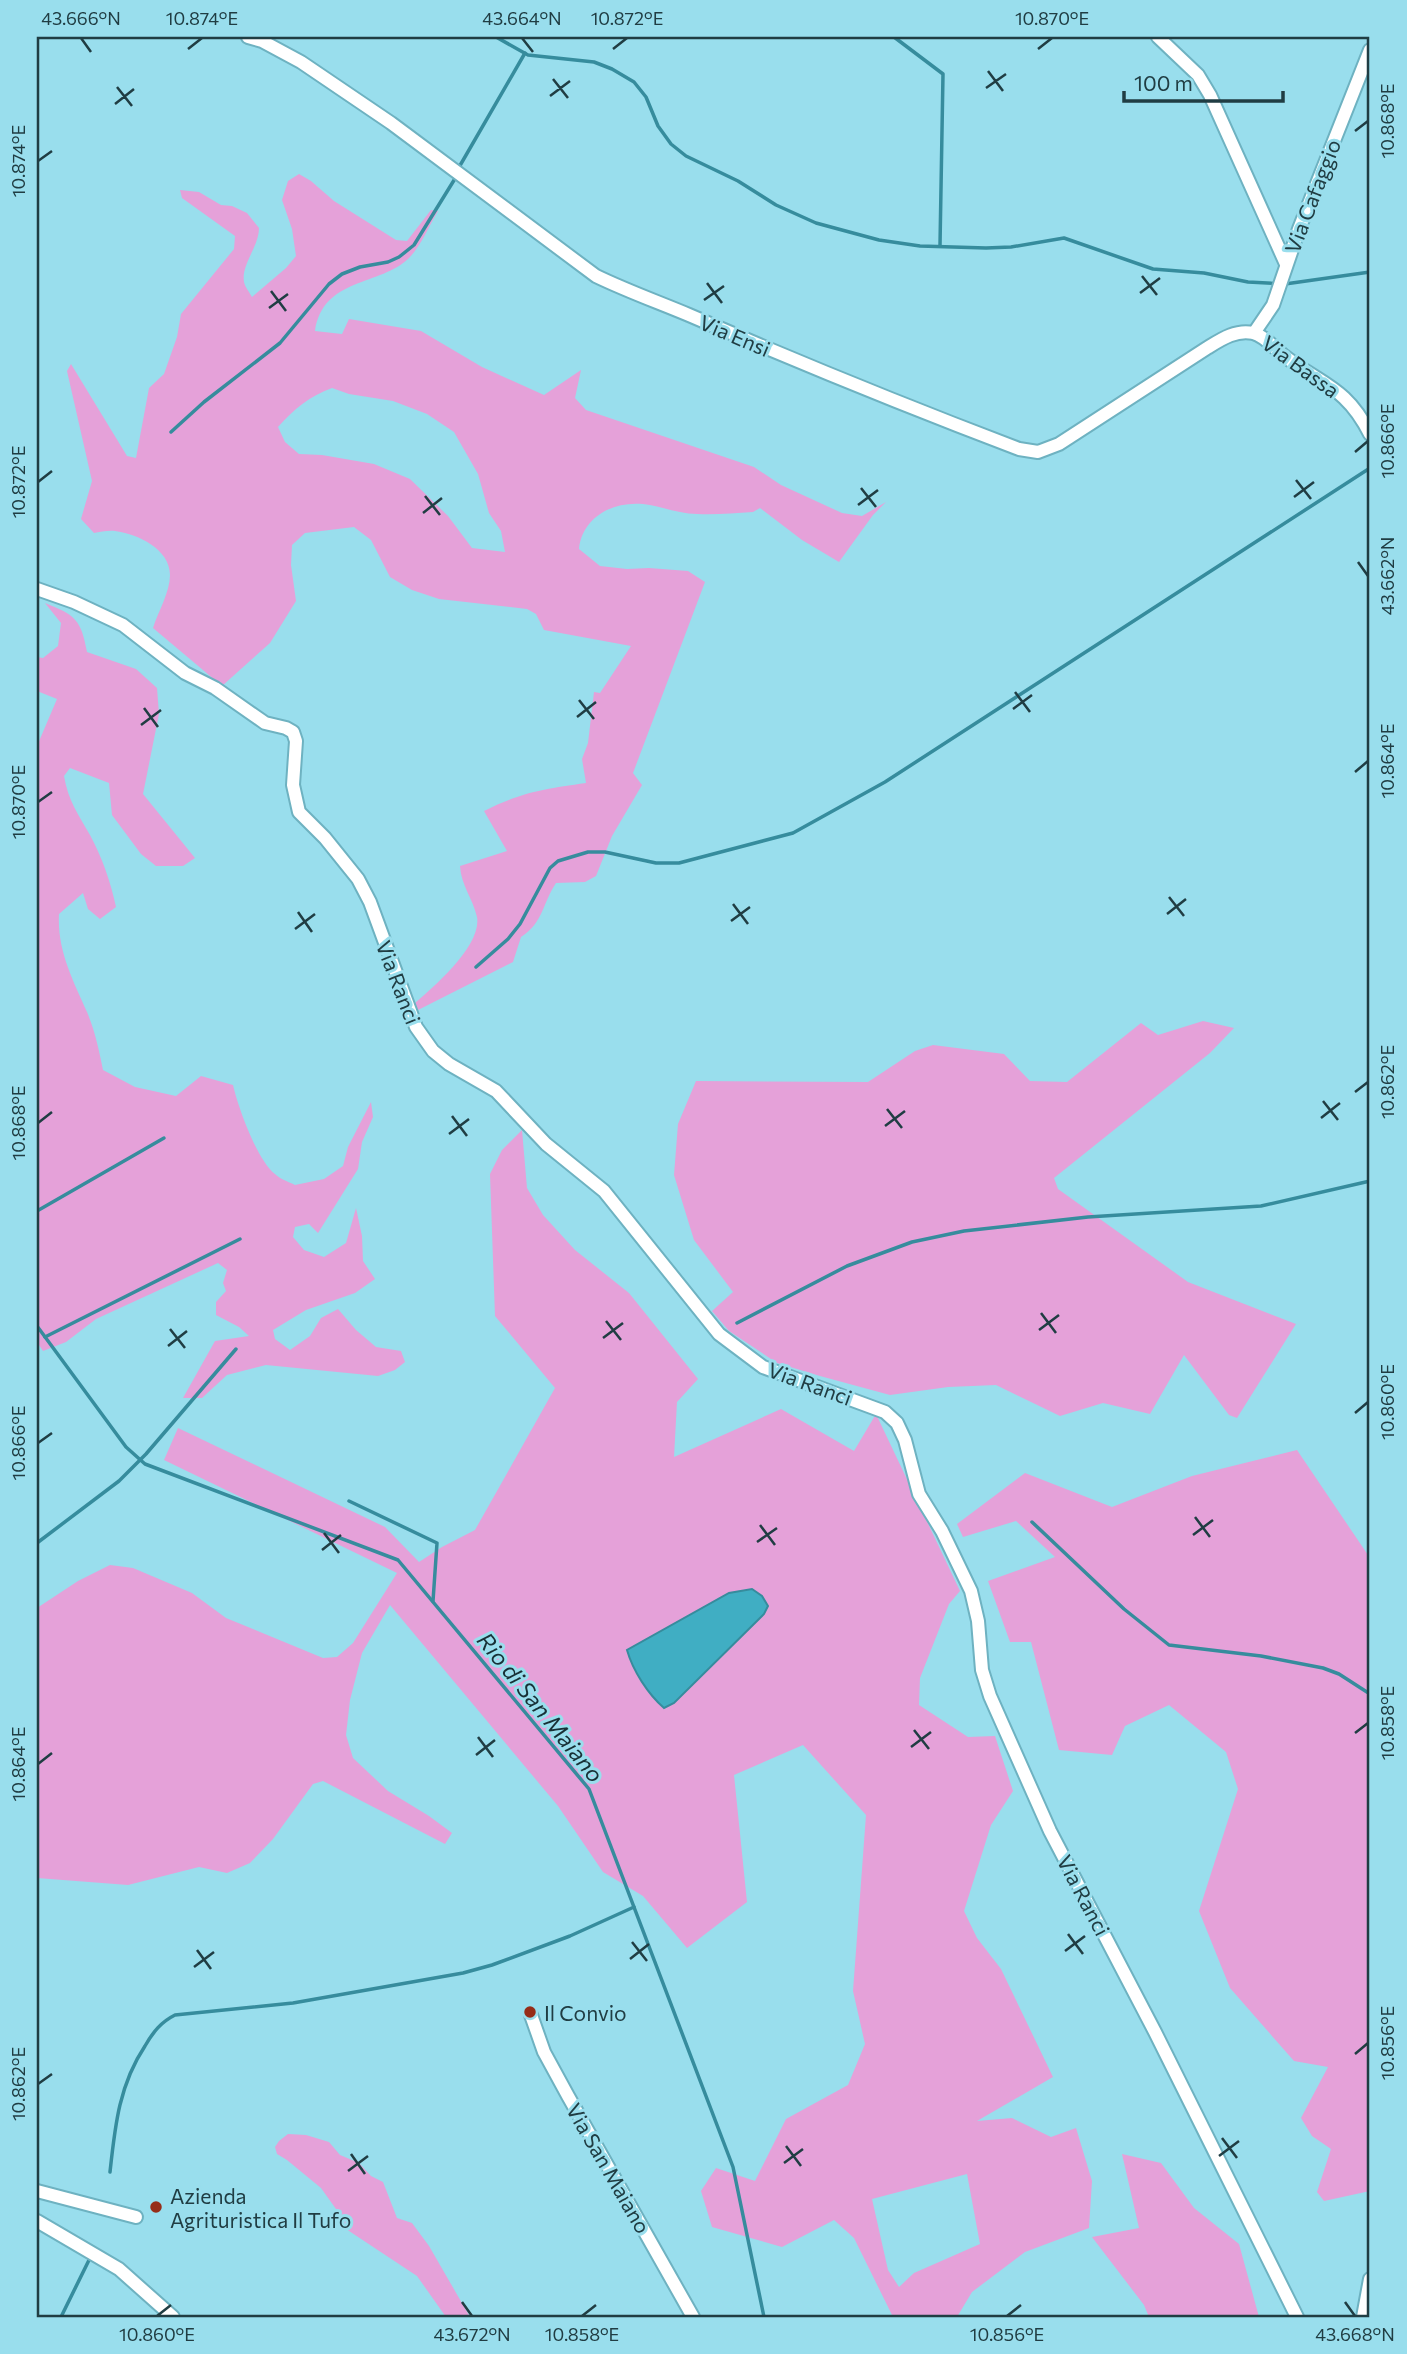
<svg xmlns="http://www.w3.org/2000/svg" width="1407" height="2354" font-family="Commissioner,sans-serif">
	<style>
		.green { fill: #e5a1d9; fill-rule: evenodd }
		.water { fill: #40aec3; stroke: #368c9d; stroke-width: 2 }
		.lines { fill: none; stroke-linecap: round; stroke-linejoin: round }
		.stream { stroke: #368c9d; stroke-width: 3.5 }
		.minor-casing { stroke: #6eb2c1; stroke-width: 16 }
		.minor { stroke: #fff; stroke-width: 12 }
		.ticks { fill: none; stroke: #203d43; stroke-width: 2.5 }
		.poi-dot { fill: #962d18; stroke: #99deed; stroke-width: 2.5 }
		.labels { text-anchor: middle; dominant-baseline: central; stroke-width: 6; stroke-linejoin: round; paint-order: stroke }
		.street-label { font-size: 21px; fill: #203d43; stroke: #99deed }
		.poi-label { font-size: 21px; fill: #203d43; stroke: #99deed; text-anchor: start }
		.water-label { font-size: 23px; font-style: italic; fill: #183036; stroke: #99deed }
		.neatline { fill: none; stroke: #203d43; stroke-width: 2.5 }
		.ticks-label { font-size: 18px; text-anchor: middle; fill: #203d43 }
	</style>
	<rect width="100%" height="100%" fill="#99deed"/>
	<!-- green -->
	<g class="green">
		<path d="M 299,174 L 311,181 L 334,201 L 396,240 L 407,241 L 431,210 L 438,211 C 429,226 421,246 409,258 C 381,286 323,277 315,331 L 342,334 L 349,319 L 421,331 L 482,367 L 544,395 L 581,370 L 575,398 L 586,410 L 754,467 L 781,485 L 842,513 L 862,516 L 886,502 L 873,515 L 839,562 L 802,540 L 760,508 L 753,512 C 734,513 716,515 697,514 C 679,514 661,506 643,504 C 612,501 582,518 579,549 L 600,566 L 627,569 L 649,568 L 688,571 L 705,582 L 633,773 L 642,785 L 612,836 L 596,876 L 585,882 L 556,883 C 542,904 544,922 521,937 L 513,962 L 418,1010 L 415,1003 C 435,986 482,945 477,917 C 473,899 461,885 460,866 L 507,851 L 484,811 C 522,792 544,789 586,783 L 582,759 L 588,743 L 594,692 L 600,693 L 631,646 L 544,630 L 536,614 L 527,609 L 439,599 L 412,590 L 390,577 L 371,540 L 354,527 L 305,533 L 292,545 L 291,565 L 296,601 L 270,643 L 222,686 L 153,628 C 158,612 170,592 170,575 C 170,549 138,534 115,531 C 109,530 100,532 94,533 L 81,519 L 92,481 L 67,371 L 71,364 L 127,456 L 136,458 L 149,388 L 164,374 L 177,337 L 181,314 L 234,249 L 235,236 L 182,198 L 180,190 L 199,192 L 221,205 L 232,206 L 247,213 L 259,228 C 259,247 241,264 244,282 C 245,287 250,293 252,297 L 286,268 L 296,256 L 292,229 L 282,200 L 288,181 ZM 332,388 L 349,394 L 393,401 L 427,414 L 454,432 L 478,474 L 489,513 L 501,531 L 505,552 L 472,548 L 448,516 L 410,479 L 374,464 L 322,455 L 299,454 L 285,442 L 278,427 C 294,409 310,396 332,388 Z"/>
		<path d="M 45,603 C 75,615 81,619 87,652 L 136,669 L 157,688 L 159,714 L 143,794 L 195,858 L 183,866 L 156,866 L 141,854 L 112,815 L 109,783 L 70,768 L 64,776 C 68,800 78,814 90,835 C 102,857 111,883 116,907 L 100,919 L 88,909 L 83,893 L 59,914 C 57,950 73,980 87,1012 C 95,1031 99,1050 103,1070 L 135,1087 L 176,1096 L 201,1076 L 233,1085 C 238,1107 257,1160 275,1174 C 280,1179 289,1182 295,1185 L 324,1179 L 343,1166 L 348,1147 L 371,1102 L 373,1117 L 362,1142 L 358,1169 L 318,1233 L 309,1224 L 295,1227 L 293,1237 L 304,1250 L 324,1257 L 346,1243 L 356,1208 L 362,1236 L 363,1261 L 375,1279 L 355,1293 L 306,1310 L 273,1330 L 275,1339 L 290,1350 L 310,1336 L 321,1318 L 338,1309 L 356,1330 L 376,1347 L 401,1351 L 405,1362 L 395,1370 L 378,1376 L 266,1365 L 227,1375 L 202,1398 L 183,1398 L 215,1341 L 249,1336 L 239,1327 L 216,1315 L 216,1302 L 226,1291 L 223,1283 L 227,1270 L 218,1263 L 96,1319 L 66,1342 L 43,1351 L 37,1342 L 37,746 L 57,699 L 37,691 L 37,657 L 43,658 L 58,646 L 61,623 Z"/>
		<path d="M 1203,1021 L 1234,1028 L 1210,1053 L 1054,1178 L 1058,1189 L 1188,1282 L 1296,1324 L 1237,1418 L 1229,1415 L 1184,1355 L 1150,1414 L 1103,1403 L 1060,1416 L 996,1385 L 948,1387 L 890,1395 L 820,1376 L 777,1363 L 729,1331 L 712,1311 L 733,1292 L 694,1240 L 674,1175 L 678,1124 L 696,1081 L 868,1082 L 915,1051 L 933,1045 L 1004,1054 L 1030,1081 L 1067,1082 L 1141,1023 L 1158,1035 Z"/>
		<path d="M 522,1130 L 527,1188 L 543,1215 L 575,1250 L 629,1293 L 698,1379 L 677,1402 L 674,1457 L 781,1409 L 854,1451 L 876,1414 L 960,1591 L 949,1604 L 920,1678 L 919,1705 L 968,1737 L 995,1736 L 1013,1791 L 991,1825 L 964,1911 L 977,1938 L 1001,1969 L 1053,2077 L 977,2121 L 1012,2118 L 1051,2137 L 1076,2128 L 1092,2181 L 1089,2228 L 1025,2252 L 972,2292 L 957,2317 L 893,2317 L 854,2238 L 834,2220 L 782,2247 L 712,2227 L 701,2191 L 716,2168 L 755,2181 L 786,2119 L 848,2085 L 865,2044 L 853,1991 L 866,1815 L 803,1745 L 734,1775 L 747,1902 L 687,1948 L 643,1896 L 603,1872 L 558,1806 L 390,1605 L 362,1653 L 350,1700 L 346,1735 L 353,1758 L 388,1791 L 429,1816 L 452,1833 L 445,1844 L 323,1781 L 313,1784 L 273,1839 L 250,1863 L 227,1873 L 199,1867 L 128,1885 L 37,1878 L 37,1608 L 78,1581 L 110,1565 L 133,1568 L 192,1593 L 226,1618 L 323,1658 L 337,1657 L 353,1643 L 397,1573 L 164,1460 L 178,1428 L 385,1527 L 419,1562 L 442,1547 L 475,1530 L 555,1388 L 495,1316 L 490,1174 L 502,1150 ZM 967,2174 L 980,2244 L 914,2273 L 899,2287 L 888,2270 L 872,2199 Z"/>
		<path d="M 1297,1450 L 1370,1558 L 1370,2191 L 1324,2201 L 1317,2192 L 1331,2149 L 1312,2136 L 1301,2118 L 1328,2067 L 1294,2061 L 1230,1988 L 1199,1911 L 1238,1789 L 1226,1752 L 1169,1705 L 1125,1726 L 1112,1755 L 1059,1750 L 1031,1642 L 1010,1642 L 988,1581 L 1055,1557 L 1016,1521 L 963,1537 L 957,1524 L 1025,1473 L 1112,1507 L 1192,1476 Z"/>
		<path d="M 288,2134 L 306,2135 L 329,2142 L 340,2155 L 359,2163 L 371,2176 L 383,2182 L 397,2218 L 412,2223 L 429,2246 L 470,2317 L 446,2317 L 417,2276 L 343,2227 L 336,2209 L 321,2188 L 287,2160 L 277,2154 L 275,2147 L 279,2141 Z"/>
		<path d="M 1122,2154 L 1161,2163 L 1194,2208 L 1239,2244 L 1259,2317 L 1149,2317 L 1144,2305 L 1092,2237 L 1139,2228 Z"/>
	</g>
	<!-- water -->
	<path class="water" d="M 752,1589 L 762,1596 L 768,1606 L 764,1614 L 674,1703 L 664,1708 C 648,1694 633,1671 627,1650 L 729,1593 Z"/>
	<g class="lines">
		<!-- stream -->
		<g class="stream">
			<path d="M 496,37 L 528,55 L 594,62 L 612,69 L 634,82 L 646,97 L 658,126 L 671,144 L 686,156 L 738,181 L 776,205 L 816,223 L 879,240 L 920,246 L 986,248 L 1011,247 L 1064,238 L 1153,269 L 1204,273 L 1248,282 L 1285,284 L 1370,272"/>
			<path d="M 894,37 L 943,74 L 940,245"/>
			<path d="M 458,169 L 525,53"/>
			<path d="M 171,432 L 204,402 L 280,343 L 329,284 L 342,274 L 360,267 L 388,262 L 399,257 L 414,245 L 456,177"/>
			<path d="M 476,967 L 508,939 L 520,924 L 550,868 L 558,861 L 588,852 L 605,852 L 656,863 L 679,863 L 793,833 L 885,782 L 1370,468"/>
			<path d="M 37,1211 L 164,1138"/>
			<path d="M 737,1323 L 847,1266 L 912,1242 L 964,1231 L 1088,1217 L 1261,1206 L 1370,1181"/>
			<path d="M 37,1326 L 126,1447 L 145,1464 L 398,1560 L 589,1789 L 733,2167 L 764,2317"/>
			<path d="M 45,1337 L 240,1239"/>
			<path d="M 349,1501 L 437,1543 L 433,1601"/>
			<path d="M 1032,1522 L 1124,1609 L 1169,1645 L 1261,1656 L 1323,1668 L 1339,1674 L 1370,1694"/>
			<path d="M 37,1543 L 119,1481 L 146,1454 L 236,1349"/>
			<path d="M 110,2172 C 115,2126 119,2085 145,2046 C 153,2032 161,2022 175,2015 L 293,2003 L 463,1973 L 492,1965 L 570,1936 L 634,1907"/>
			<path d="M 61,2317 L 91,2256"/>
		</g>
		<defs>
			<g id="minor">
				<path d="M 248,37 L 262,41 L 301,62 L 391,123 L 596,276 C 627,291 658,302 689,315 C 798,362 908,407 1019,449 L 1038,452 L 1059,444 L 1207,348 C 1220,340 1236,329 1253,333 C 1265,336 1274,348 1283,355 C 1321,385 1346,386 1370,434"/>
				<path d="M 1158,37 L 1198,75 L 1210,95 L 1286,264"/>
				<path d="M 1254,333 L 1273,305 L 1299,229 L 1370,50"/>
				<path d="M 37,589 L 74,602 L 123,625 L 185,673 L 215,688 L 265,723 L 286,728 L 293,732 L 296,741 L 293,785 L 299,812 L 325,838 L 358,879 L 370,902 L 416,1027 L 433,1051 L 449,1064 L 496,1091 L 546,1144 L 604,1191 L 719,1334 L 763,1367 L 885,1412 L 897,1423 L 905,1440 L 919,1494 L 942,1531 L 971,1591 L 978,1621 L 982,1670 L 990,1696 L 1050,1831 L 1155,2032 L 1297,2317"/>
				<path d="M 531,2015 L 544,2052 L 568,2096 L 693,2317"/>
				<path d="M 37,2191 L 136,2217"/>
				<path d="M 37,2221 L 119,2269 L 173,2317"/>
				<path d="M 1363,2317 L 1370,2279"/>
			</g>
		</defs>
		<!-- minor casing -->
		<use href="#minor" class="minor-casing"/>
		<!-- minor -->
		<use href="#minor" class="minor"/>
	</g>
	<!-- ticks -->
	<path class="ticks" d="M 81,38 L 91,52M 522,38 L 533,52M 188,49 L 202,38M 613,49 L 627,38M 1038,49 L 1052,38M 988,71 L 1003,91M 553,79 L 568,98M 117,87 L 132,106M 986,88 L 1006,74M 550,96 L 570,81M 115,104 L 134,89M 1355,131 L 1368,121M 38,161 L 52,151M 1142,276 L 1157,295M 707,283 L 722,303M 271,291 L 286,311M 1140,293 L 1160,278M 704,300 L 724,286M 269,308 L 288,294M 1355,452 L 1368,441M 1296,480 L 1311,499M 38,482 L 52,471M 861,488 L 876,507M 425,496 L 440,515M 1294,497 L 1314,482M 858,505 L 878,490M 423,513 L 442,498M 1358,562 L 1368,576M 1015,692 L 1030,712M 579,700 L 594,719M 144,708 L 158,727M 1013,709 L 1032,695M 577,717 L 596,702M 141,725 L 161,710M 1355,772 L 1368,761M 38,802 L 52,792M 1169,897 L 1184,916M 733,904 L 748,924M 298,912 L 312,932M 1167,914 L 1186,899M 731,921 L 750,907M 295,929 L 315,914M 1355,1092 L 1368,1082M 1323,1101 L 1338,1120M 887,1109 L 902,1128M 452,1116 L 467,1136M 1321,1118 L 1340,1103M 38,1123 L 52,1112M 885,1126 L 905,1111M 449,1134 L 469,1119M 1041,1313 L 1056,1333M 606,1321 L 621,1340M 170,1329 L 185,1348M 1039,1330 L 1059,1315M 603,1338 L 623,1323M 168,1346 L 187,1331M 1355,1413 L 1368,1402M 38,1443 L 52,1433M 1195,1517 L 1210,1537M 760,1525 L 775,1545M 324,1533 L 339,1553M 1193,1535 L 1213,1520M 757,1542 L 777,1528M 322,1550 L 341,1535M 914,1730 L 929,1749M 1355,1733 L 1368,1723M 478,1737 L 493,1757M 911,1747 L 931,1732M 476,1755 L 495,1740M 38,1764 L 52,1753M 1068,1934 L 1083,1954M 632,1942 L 647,1961M 197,1950 L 211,1969M 1065,1951 L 1085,1936M 630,1959 L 649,1944M 194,1967 L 214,1952M 1355,2054 L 1368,2043M 38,2084 L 52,2074M 1222,2138 L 1237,2158M 786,2146 L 801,2166M 351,2154 L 365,2174M 1219,2156 L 1239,2141M 784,2163 L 803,2149M 348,2171 L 368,2156M 462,2302 L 472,2316M 1345,2302 L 1355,2316M 157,2316 L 171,2305M 582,2316 L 596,2305M 1007,2316 L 1021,2305"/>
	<!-- markers -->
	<g class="poi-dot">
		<circle cx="530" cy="2012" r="7"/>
		<circle cx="156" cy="2207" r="7"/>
	</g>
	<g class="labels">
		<!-- street labels -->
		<g class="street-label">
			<text transform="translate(1312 196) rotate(-69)">Via Cafaggio</text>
			<text transform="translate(735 335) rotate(23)">Via Ensi</text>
			<text transform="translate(1301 366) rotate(36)">Via Bassa</text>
			<text transform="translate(399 982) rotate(69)">Via Ranci</text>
			<text transform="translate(810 1383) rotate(20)">Via Ranci</text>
			<text transform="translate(1084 1895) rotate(62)">Via Ranci</text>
			<text transform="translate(609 2168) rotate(60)">Via San Maiano</text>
		</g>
		<!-- poi labels -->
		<g class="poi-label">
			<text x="544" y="2012">Il Convio</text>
			<text x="170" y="2195">Azienda<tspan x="170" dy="24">Agrituristica Il Tufo</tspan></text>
		</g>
		<!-- water labels -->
		<g class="water-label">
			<text transform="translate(541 1707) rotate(51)">Rio di San Maiano</text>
		</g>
	</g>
	<!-- border -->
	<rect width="1407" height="2354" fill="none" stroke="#99deed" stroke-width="77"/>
	<!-- scale -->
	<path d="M1124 91v10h159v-10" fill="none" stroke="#203d43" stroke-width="3.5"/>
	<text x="1134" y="91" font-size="21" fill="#203d43" stroke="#99deed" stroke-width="5" paint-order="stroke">100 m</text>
	<rect x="38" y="38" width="1330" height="2278" class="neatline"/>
	<g class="ticks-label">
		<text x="81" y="25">43.666°N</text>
		<text x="202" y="25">10.874°E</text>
		<text x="522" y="25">43.664°N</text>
		<text x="627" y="25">10.872°E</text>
		<text x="1052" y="25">10.870°E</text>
		<text transform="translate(1388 121) rotate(-90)" y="6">10.868°E</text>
		<text transform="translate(19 161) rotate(-90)" y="6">10.874°E</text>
		<text transform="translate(1388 441) rotate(-90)" y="6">10.866°E</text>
		<text transform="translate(19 482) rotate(-90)" y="6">10.872°E</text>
		<text transform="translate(1388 576) rotate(-90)" y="6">43.662°N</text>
		<text transform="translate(1388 761) rotate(-90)" y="6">10.864°E</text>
		<text transform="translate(19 802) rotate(-90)" y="6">10.870°E</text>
		<text transform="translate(1388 1082) rotate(-90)" y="6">10.862°E</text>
		<text transform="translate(19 1123) rotate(-90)" y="6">10.868°E</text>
		<text transform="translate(1388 1402) rotate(-90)" y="6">10.860°E</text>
		<text transform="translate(19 1443) rotate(-90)" y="6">10.866°E</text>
		<text transform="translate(1388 1723) rotate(-90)" y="6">10.858°E</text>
		<text transform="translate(19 1764) rotate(-90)" y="6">10.864°E</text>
		<text transform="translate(1388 2043) rotate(-90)" y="6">10.856°E</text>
		<text transform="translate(19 2084) rotate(-90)" y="6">10.862°E</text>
		<text x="157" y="2341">10.860°E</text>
		<text x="472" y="2341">43.672°N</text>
		<text x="582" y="2341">10.858°E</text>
		<text x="1007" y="2341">10.856°E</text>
		<text x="1355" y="2341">43.668°N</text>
	</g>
</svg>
